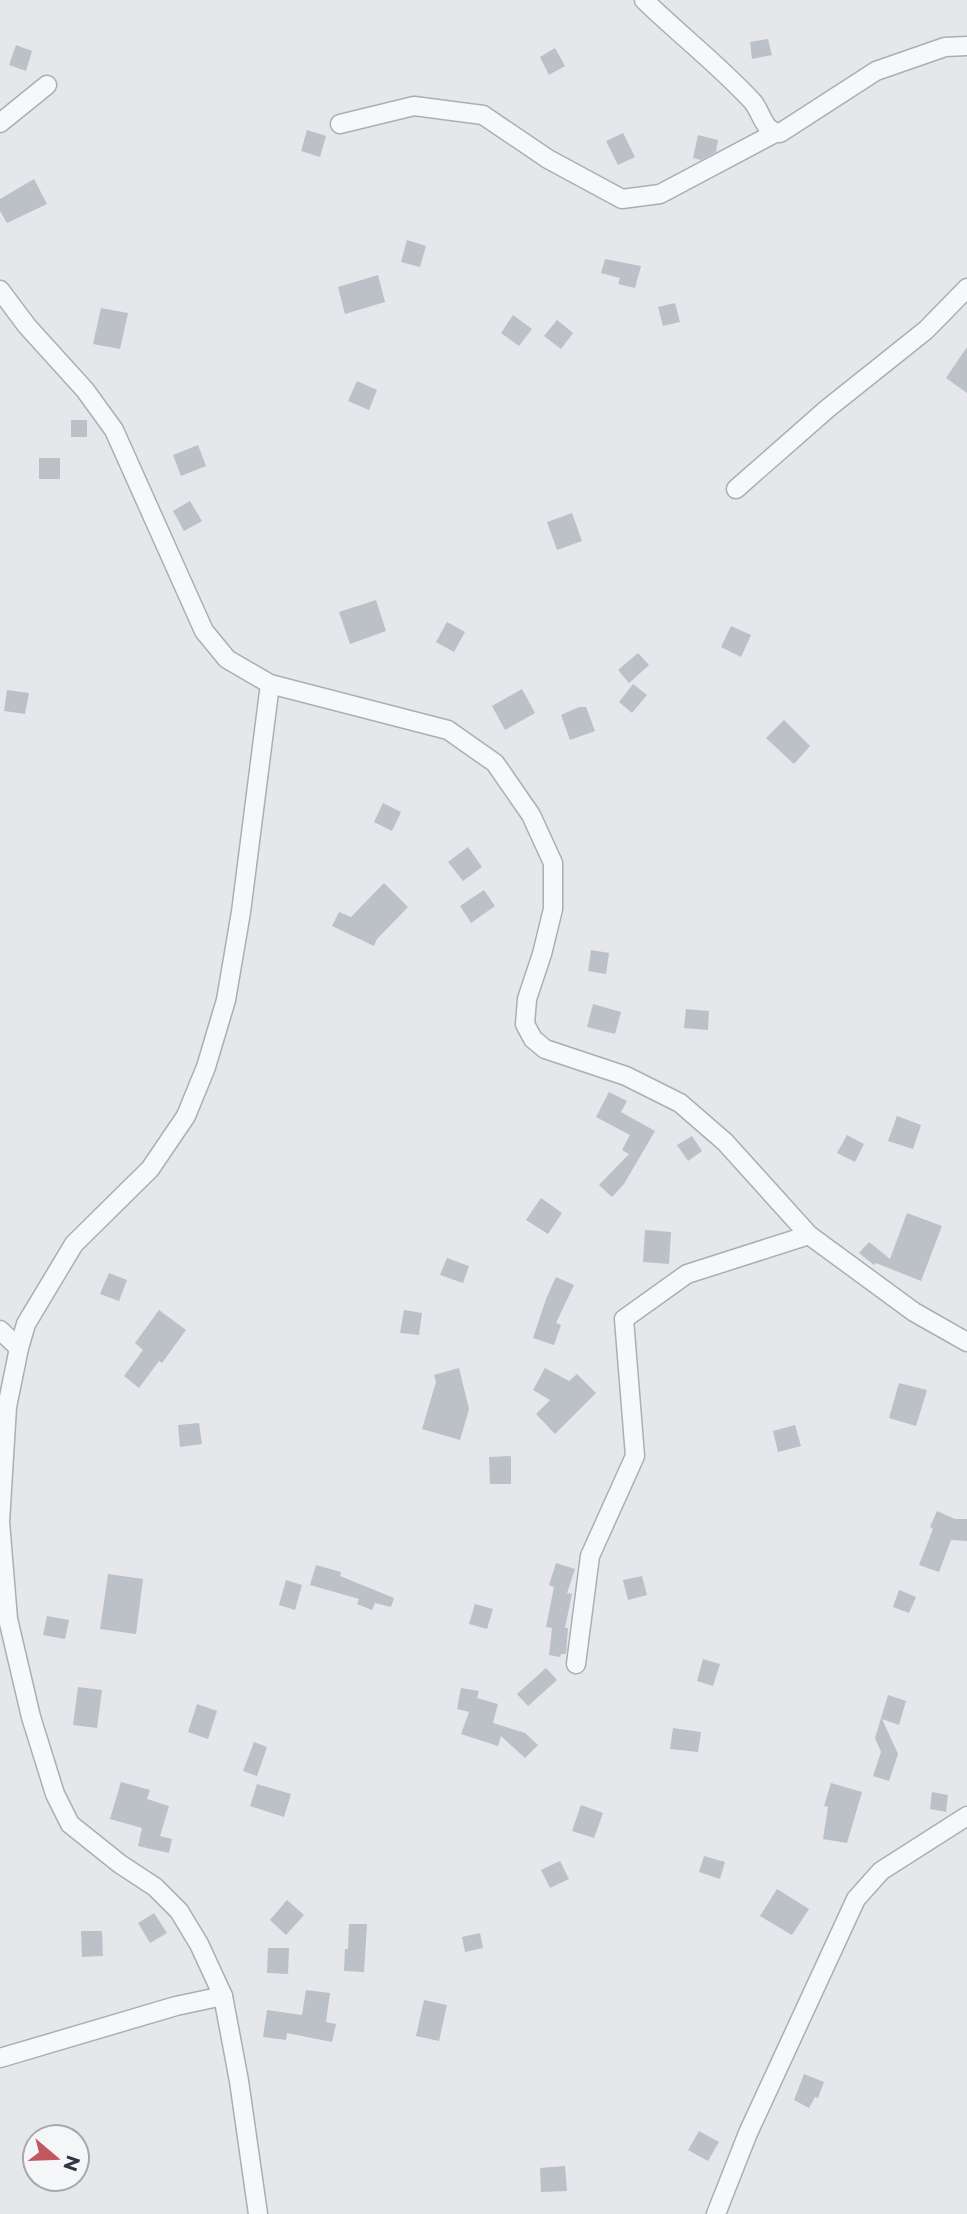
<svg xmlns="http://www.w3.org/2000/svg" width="967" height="2214" font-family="Montserrat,sans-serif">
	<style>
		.building { fill: #bcc0c7 }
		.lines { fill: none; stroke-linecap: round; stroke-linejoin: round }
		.minor-casing { stroke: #aaaeb5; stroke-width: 21 }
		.minor { stroke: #f7f8fa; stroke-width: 18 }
	</style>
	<rect width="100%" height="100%" fill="#e5e7eb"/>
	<!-- building -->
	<g class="building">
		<path d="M 768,39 L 772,55 L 752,59 L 750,42 Z"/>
		<path d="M 16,45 L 32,51 L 26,71 L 9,65 Z"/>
		<path d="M 555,48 L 565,66 L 549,75 L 540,57 Z"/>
		<path d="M 307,130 L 326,136 L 320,157 L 301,151 Z"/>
		<path d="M 623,133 L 635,157 L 618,165 L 606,141 Z"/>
		<path d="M 698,135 L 718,140 L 716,152 L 701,160 L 693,158 Z"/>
		<path d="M 34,179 L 47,204 L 7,223 L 0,211 L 0,199 Z"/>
		<path d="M 407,240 L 426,246 L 420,267 L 401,262 Z"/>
		<path d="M 605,259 L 641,266 L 635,288 L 618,284 L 620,278 L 601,273 Z"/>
		<path d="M 378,275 L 385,302 L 345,314 L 338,287 Z"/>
		<path d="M 675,303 L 680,322 L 663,326 L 658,307 Z"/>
		<path d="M 101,308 L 128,313 L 120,349 L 93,344 Z"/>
		<path d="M 513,315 L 532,329 L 519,346 L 501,333 Z"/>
		<path d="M 557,320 L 573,333 L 561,349 L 544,336 Z"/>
		<path d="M 967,347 L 967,393 L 946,378 Z"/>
		<path d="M 357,381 L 377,390 L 369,410 L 348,401 Z"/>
		<rect x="71" y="420" width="16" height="17"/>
		<path d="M 198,445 L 206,466 L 181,476 L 173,455 Z"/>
		<rect x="39" y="458" width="21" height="21"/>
		<path d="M 190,501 L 202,521 L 184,531 L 173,511 Z"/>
		<path d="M 572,513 L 582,541 L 557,550 L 547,522 Z"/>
		<path d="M 376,600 L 386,631 L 350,644 L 339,612 Z"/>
		<path d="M 447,622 L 465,632 L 454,652 L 436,642 Z"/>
		<path d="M 731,626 L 751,635 L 741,657 L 721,647 Z"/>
		<path d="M 638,653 L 649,665 L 629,683 L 618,670 Z"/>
		<path d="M 633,684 L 647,695 L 632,713 L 619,702 Z"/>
		<path d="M 522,689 L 535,713 L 505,730 L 492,706 Z"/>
		<path d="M 7,690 L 29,693 L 25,714 L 4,711 Z"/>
		<path d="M 579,707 L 586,707 L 595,731 L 570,740 L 561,715 Z"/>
		<path d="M 784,720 L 810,746 L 794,764 L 766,738 Z"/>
		<path d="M 383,803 L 401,812 L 392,831 L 374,822 Z"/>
		<path d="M 468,847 L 482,867 L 463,881 L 448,862 Z"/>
		<path d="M 384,883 L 408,907 L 377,939 L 374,946 L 332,926 L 339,912 L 351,917 Z"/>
		<path d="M 484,890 L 495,906 L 471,923 L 460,906 Z"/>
		<path d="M 591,950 L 609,953 L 606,974 L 588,971 Z"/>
		<path d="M 593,1004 L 621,1012 L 615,1034 L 587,1027 Z"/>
		<path d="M 686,1009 L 709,1011 L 708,1030 L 684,1028 Z"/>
		<path d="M 609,1092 L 627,1101 L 621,1112 L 655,1131 L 624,1184 L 612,1197 L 599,1185 L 629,1154 L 622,1150 L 630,1135 L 596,1117 Z"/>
		<path d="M 897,1116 L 921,1125 L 913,1149 L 888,1141 Z"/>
		<path d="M 847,1135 L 864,1144 L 855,1162 L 837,1153 Z"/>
		<path d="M 692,1136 L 702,1151 L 688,1161 L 677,1145 Z"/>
		<path d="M 541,1198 L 562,1213 L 548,1234 L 526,1220 Z"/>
		<path d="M 907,1213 L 942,1226 L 921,1281 L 876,1263 L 874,1265 L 859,1253 L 869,1242 L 890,1259 Z"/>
		<path d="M 645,1230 L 671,1232 L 669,1264 L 643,1262 Z"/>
		<path d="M 447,1258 L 469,1266 L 463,1283 L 440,1275 Z"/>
		<path d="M 109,1273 L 127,1280 L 119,1301 L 100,1294 Z"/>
		<path d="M 556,1277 L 574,1285 L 556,1323 L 561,1325 L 554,1345 L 533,1338 L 546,1299 Z"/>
		<path d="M 159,1310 L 186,1330 L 162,1363 L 159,1361 L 139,1388 L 124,1376 L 143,1350 L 135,1343 Z"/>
		<path d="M 404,1310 L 422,1313 L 419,1335 L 400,1333 Z"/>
		<path d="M 459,1368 L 469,1409 L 460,1440 L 422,1429 L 436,1382 L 434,1375 Z"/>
		<path d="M 545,1368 L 569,1381 L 577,1374 L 596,1393 L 555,1434 L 536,1414 L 550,1400 L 533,1390 Z"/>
		<path d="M 899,1383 L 927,1390 L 916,1426 L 889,1418 Z"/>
		<path d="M 199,1423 L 202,1444 L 180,1447 L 178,1425 Z"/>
		<path d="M 795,1425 L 801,1446 L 778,1452 L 773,1431 Z"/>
		<path d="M 511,1456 L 511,1484 L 490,1484 L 489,1457 Z"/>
		<path d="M 937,1511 L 955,1519 L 967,1519 L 967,1541 L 951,1540 L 939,1572 L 919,1565 L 933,1529 L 930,1527 Z"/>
		<path d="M 556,1563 L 575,1569 L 567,1593 L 572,1594 L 565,1628 L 568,1628 L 566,1654 L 561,1654 L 560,1657 L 549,1655 L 552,1628 L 546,1627 L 554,1587 L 549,1585 Z"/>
		<path d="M 316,1565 L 341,1572 L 340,1576 L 394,1598 L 391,1607 L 375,1603 L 372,1610 L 357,1604 L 359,1599 L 310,1585 Z"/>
		<path d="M 108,1574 L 143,1579 L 136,1634 L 100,1629 Z"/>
		<path d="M 642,1576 L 647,1595 L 628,1600 L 623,1580 Z"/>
		<path d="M 286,1580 L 302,1585 L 295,1610 L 279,1605 Z"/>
		<path d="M 899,1590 L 916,1597 L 909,1613 L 893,1607 Z"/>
		<path d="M 475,1604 L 493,1609 L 487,1629 L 469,1624 Z"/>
		<path d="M 47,1616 L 69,1620 L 65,1639 L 43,1635 Z"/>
		<path d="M 703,1659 L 720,1664 L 713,1686 L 697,1681 Z"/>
		<path d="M 546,1668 L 557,1680 L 528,1706 L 517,1694 Z"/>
		<path d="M 78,1687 L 102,1690 L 97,1728 L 73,1725 Z"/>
		<path d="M 461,1688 L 479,1691 L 477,1698 L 498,1704 L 493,1723 L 525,1733 L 538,1745 L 525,1758 L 501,1736 L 498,1746 L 461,1734 L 469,1712 L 457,1709 Z"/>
		<path d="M 888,1695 L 906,1701 L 899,1725 L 882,1719 L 898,1754 L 889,1781 L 873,1776 L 881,1752 L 875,1738 Z"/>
		<path d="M 197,1704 L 217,1711 L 208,1739 L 188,1732 Z"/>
		<path d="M 673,1728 L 701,1732 L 698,1752 L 670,1749 Z"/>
		<path d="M 254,1742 L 267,1747 L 257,1776 L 243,1771 Z"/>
		<path d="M 121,1782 L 150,1790 L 147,1799 L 169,1806 L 160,1836 L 172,1839 L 169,1853 L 138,1846 L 142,1828 L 110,1819 Z"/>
		<path d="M 831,1783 L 862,1792 L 847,1843 L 823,1839 L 828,1807 L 824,1806 Z"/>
		<path d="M 257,1784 L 291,1794 L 284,1817 L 250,1806 Z"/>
		<path d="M 932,1792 L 948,1795 L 946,1812 L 930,1809 Z"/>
		<path d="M 581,1805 L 603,1813 L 594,1838 L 572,1831 Z"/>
		<path d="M 704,1856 L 725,1862 L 720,1879 L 699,1872 Z"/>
		<path d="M 560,1861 L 569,1879 L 550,1888 L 541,1870 Z"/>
		<path d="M 777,1889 L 809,1909 L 792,1935 L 760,1916 Z"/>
		<path d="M 287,1900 L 304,1915 L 286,1935 L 270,1920 Z"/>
		<path d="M 154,1913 L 167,1933 L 150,1943 L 138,1923 Z"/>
		<path d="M 349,1924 L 367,1924 L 364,1972 L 344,1971 L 345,1949 L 348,1949 Z"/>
		<path d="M 81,1931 L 102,1931 L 103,1956 L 82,1957 Z"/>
		<path d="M 480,1933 L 483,1948 L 465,1952 L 462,1937 Z"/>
		<path d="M 268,1948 L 289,1948 L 288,1974 L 267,1973 Z"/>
		<path d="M 306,1990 L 330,1993 L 326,2022 L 336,2024 L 332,2042 L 287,2033 L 286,2040 L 263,2037 L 267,2010 L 302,2015 Z"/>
		<path d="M 424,2000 L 447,2005 L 439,2041 L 416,2036 Z"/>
		<path d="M 804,2074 L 824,2082 L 818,2098 L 815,2097 L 809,2108 L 794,2100 Z"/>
		<path d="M 699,2131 L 719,2142 L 708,2161 L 688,2150 Z"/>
		<path d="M 565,2166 L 567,2191 L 541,2192 L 540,2168 Z"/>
	</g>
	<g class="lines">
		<defs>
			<g id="minor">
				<path d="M 644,0 C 680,35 719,65 753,102 C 762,113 764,133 780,133 L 876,71 L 945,47 L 967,46"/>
				<path d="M 0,123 L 47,85"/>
				<path d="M 340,124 L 414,106 L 483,115 L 548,159 L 622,199 L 660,194 L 775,133"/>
				<path d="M 0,290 L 27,326 L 85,390 L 114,430 L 204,631 L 227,659 L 270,684 L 448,730 L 495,763 L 531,815 L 553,863 L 553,909 L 542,954 L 527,999 L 525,1024 L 533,1039 L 545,1049 L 626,1076 L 680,1103 L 725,1142 L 809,1235 L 914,1312 L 967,1342"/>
				<path d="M 736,489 L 827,409 L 926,330 L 967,288"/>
				<path d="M 0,1330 L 19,1348"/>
				<path d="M 576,1664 L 590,1556 L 635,1456 L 624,1319 L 687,1274 L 809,1235"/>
				<path d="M 0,2058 L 176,2006 L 223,1996"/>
				<path d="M 258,2214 L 239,2081 L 223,1996 L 199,1944 L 179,1911 L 155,1887 L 120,1864 L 70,1824 L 55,1794 L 31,1717 L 8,1619 L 0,1522 L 7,1407 L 19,1348 L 26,1324 L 74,1244 L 150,1169 L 186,1116 L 206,1067 L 226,1000 L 241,912 L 270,684"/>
				<path d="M 716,2214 L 748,2133 L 856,1899 L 881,1871 L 967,1816"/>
			</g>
		</defs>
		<!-- minor casing -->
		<use href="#minor" class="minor-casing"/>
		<!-- minor -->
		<use href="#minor" class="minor"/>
	</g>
	<!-- north arrow -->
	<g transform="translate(56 2158) rotate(109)"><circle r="33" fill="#f4f6f8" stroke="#a5a8af" stroke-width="2"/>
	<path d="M0-5L12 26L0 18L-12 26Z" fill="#c2585f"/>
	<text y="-10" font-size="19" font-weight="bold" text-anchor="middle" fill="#2e3442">N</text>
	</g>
</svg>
